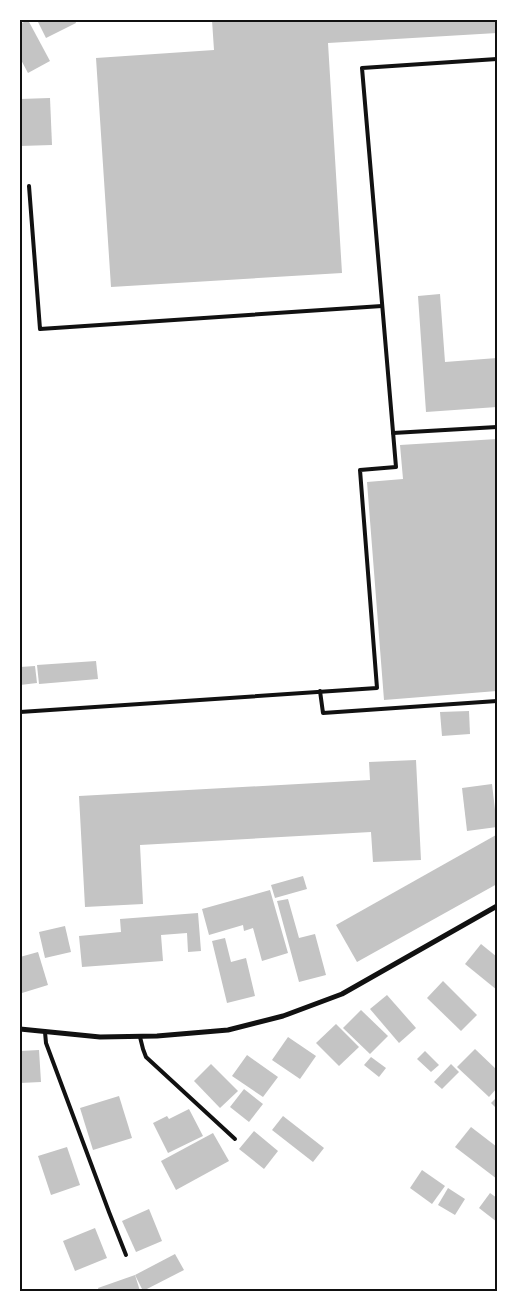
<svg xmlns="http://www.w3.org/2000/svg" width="517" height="1311" font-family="Georgia,serif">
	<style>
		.building { fill: #c4c4c4 }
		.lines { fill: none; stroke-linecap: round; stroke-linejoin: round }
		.service { stroke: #111; stroke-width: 4 }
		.minor { stroke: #111; stroke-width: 5 }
		.neatline { fill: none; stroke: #111; stroke-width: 2 }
	</style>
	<rect width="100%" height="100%" fill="#fff"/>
	<!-- building -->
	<g class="building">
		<path d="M 28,20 L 50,61 L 28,73 L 20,58 L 20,24 Z"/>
		<path d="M 37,20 L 75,20 L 76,23 L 46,38 Z"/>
		<path d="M 212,20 L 497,20 L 497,33 L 328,43 L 342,273 L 111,287 L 96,58 L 214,50 Z"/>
		<path d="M 50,98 L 52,145 L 20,146 L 20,99 Z"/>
		<path d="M 440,294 L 445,362 L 497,358 L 497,407 L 426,412 L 418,296 Z"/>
		<path d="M 497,439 L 497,691 L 384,700 L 367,482 L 403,479 L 400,445 Z"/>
		<path d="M 96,661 L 98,679 L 39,684 L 37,665 Z"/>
		<path d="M 35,666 L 37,683 L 20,685 L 20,667 Z"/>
		<path d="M 469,711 L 470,734 L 442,736 L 440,712 Z"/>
		<path d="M 416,760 L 421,860 L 373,862 L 371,832 L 140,845 L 143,904 L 85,907 L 79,796 L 370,780 L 369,762 Z"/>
		<path d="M 492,784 L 497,827 L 467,831 L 462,788 Z"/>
		<path d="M 496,835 L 497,884 L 357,962 L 336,925 Z"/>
		<path d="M 303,876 L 307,889 L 275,898 L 271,885 Z"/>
		<path d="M 270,890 L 288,953 L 262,961 L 253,928 L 244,931 L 243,925 L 209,935 L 202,909 Z"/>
		<path d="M 288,899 L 299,938 L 315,934 L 326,975 L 299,982 L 277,901 Z"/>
		<path d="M 198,913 L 201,951 L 188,952 L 187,933 L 161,935 L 163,961 L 82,967 L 79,936 L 121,932 L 120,919 Z"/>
		<path d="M 65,926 L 71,952 L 45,958 L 39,932 Z"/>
		<path d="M 225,938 L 231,962 L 246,958 L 255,996 L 227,1003 L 212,941 Z"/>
		<path d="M 481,944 L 497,957 L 497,990 L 465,964 Z"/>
		<path d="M 38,952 L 48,985 L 22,993 L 20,988 L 20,957 Z"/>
		<path d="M 443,981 L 477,1015 L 461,1031 L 427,998 Z"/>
		<path d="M 387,995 L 416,1028 L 399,1043 L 370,1009 Z"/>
		<path d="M 361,1010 L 388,1036 L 370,1054 L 343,1028 Z"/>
		<path d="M 336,1024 L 359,1047 L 339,1066 L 316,1043 Z"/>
		<path d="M 288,1037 L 316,1056 L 300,1079 L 272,1060 Z"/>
		<path d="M 475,1049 L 497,1070 L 497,1088 L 489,1097 L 457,1067 Z"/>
		<path d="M 39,1050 L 41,1082 L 20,1083 L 20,1051 Z"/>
		<path d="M 425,1051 L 439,1065 L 431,1072 L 417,1059 Z"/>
		<path d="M 247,1055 L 278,1077 L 263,1097 L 232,1076 Z"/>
		<path d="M 371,1057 L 386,1068 L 379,1077 L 364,1065 Z"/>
		<path d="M 211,1064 L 238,1091 L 220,1108 L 194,1081 Z"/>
		<path d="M 451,1064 L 459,1072 L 442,1089 L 434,1082 Z"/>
		<path d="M 244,1089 L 263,1104 L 249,1122 L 230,1107 Z"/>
		<path d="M 119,1096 L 132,1138 L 93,1150 L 80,1108 Z"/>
		<path d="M 497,1097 L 497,1109 L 491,1103 Z"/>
		<path d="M 189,1109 L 203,1136 L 168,1153 L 153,1123 L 167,1116 L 169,1119 Z"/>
		<path d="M 283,1116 L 324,1148 L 313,1162 L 272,1130 Z"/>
		<path d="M 471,1127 L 497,1147 L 497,1179 L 455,1147 Z"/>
		<path d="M 254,1131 L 278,1151 L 264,1169 L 239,1149 Z"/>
		<path d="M 213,1133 L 229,1161 L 176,1190 L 161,1161 Z"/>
		<path d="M 67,1147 L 80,1185 L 51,1195 L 38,1156 Z"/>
		<path d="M 422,1170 L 445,1186 L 432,1204 L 410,1188 Z"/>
		<path d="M 448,1188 L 465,1199 L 455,1215 L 438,1205 Z"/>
		<path d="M 490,1193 L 497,1198 L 497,1222 L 479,1208 Z"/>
		<path d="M 149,1209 L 162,1241 L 136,1252 L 122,1221 Z"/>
		<path d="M 95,1228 L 107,1258 L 75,1271 L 63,1241 Z"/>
		<path d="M 175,1254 L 184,1270 L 143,1291 L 135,1275 Z"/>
		<path d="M 135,1275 L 140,1291 L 99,1291 L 98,1288 Z"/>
	</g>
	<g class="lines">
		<!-- service -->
		<g class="service">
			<path d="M 29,186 L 40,329 L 382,306"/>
			<path d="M 393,433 L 497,427"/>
			<path d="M 320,691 L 323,713 L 497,701"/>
			<path d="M 20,712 L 377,688 L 360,470 L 396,467 L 362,68 L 497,59"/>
			<path d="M 45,1032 L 46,1043 L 109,1212 L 126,1255"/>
			<path d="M 140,1037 L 143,1049 L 146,1057 L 235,1139"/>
		</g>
		<!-- minor -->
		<path class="minor" d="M 20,1029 L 100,1037 L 157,1036 L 228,1030 L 283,1016 L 342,994 L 497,906"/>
	</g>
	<!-- border -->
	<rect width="517" height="1311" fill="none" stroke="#ffffff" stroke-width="42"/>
	<rect x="21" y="21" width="475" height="1269" class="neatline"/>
</svg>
